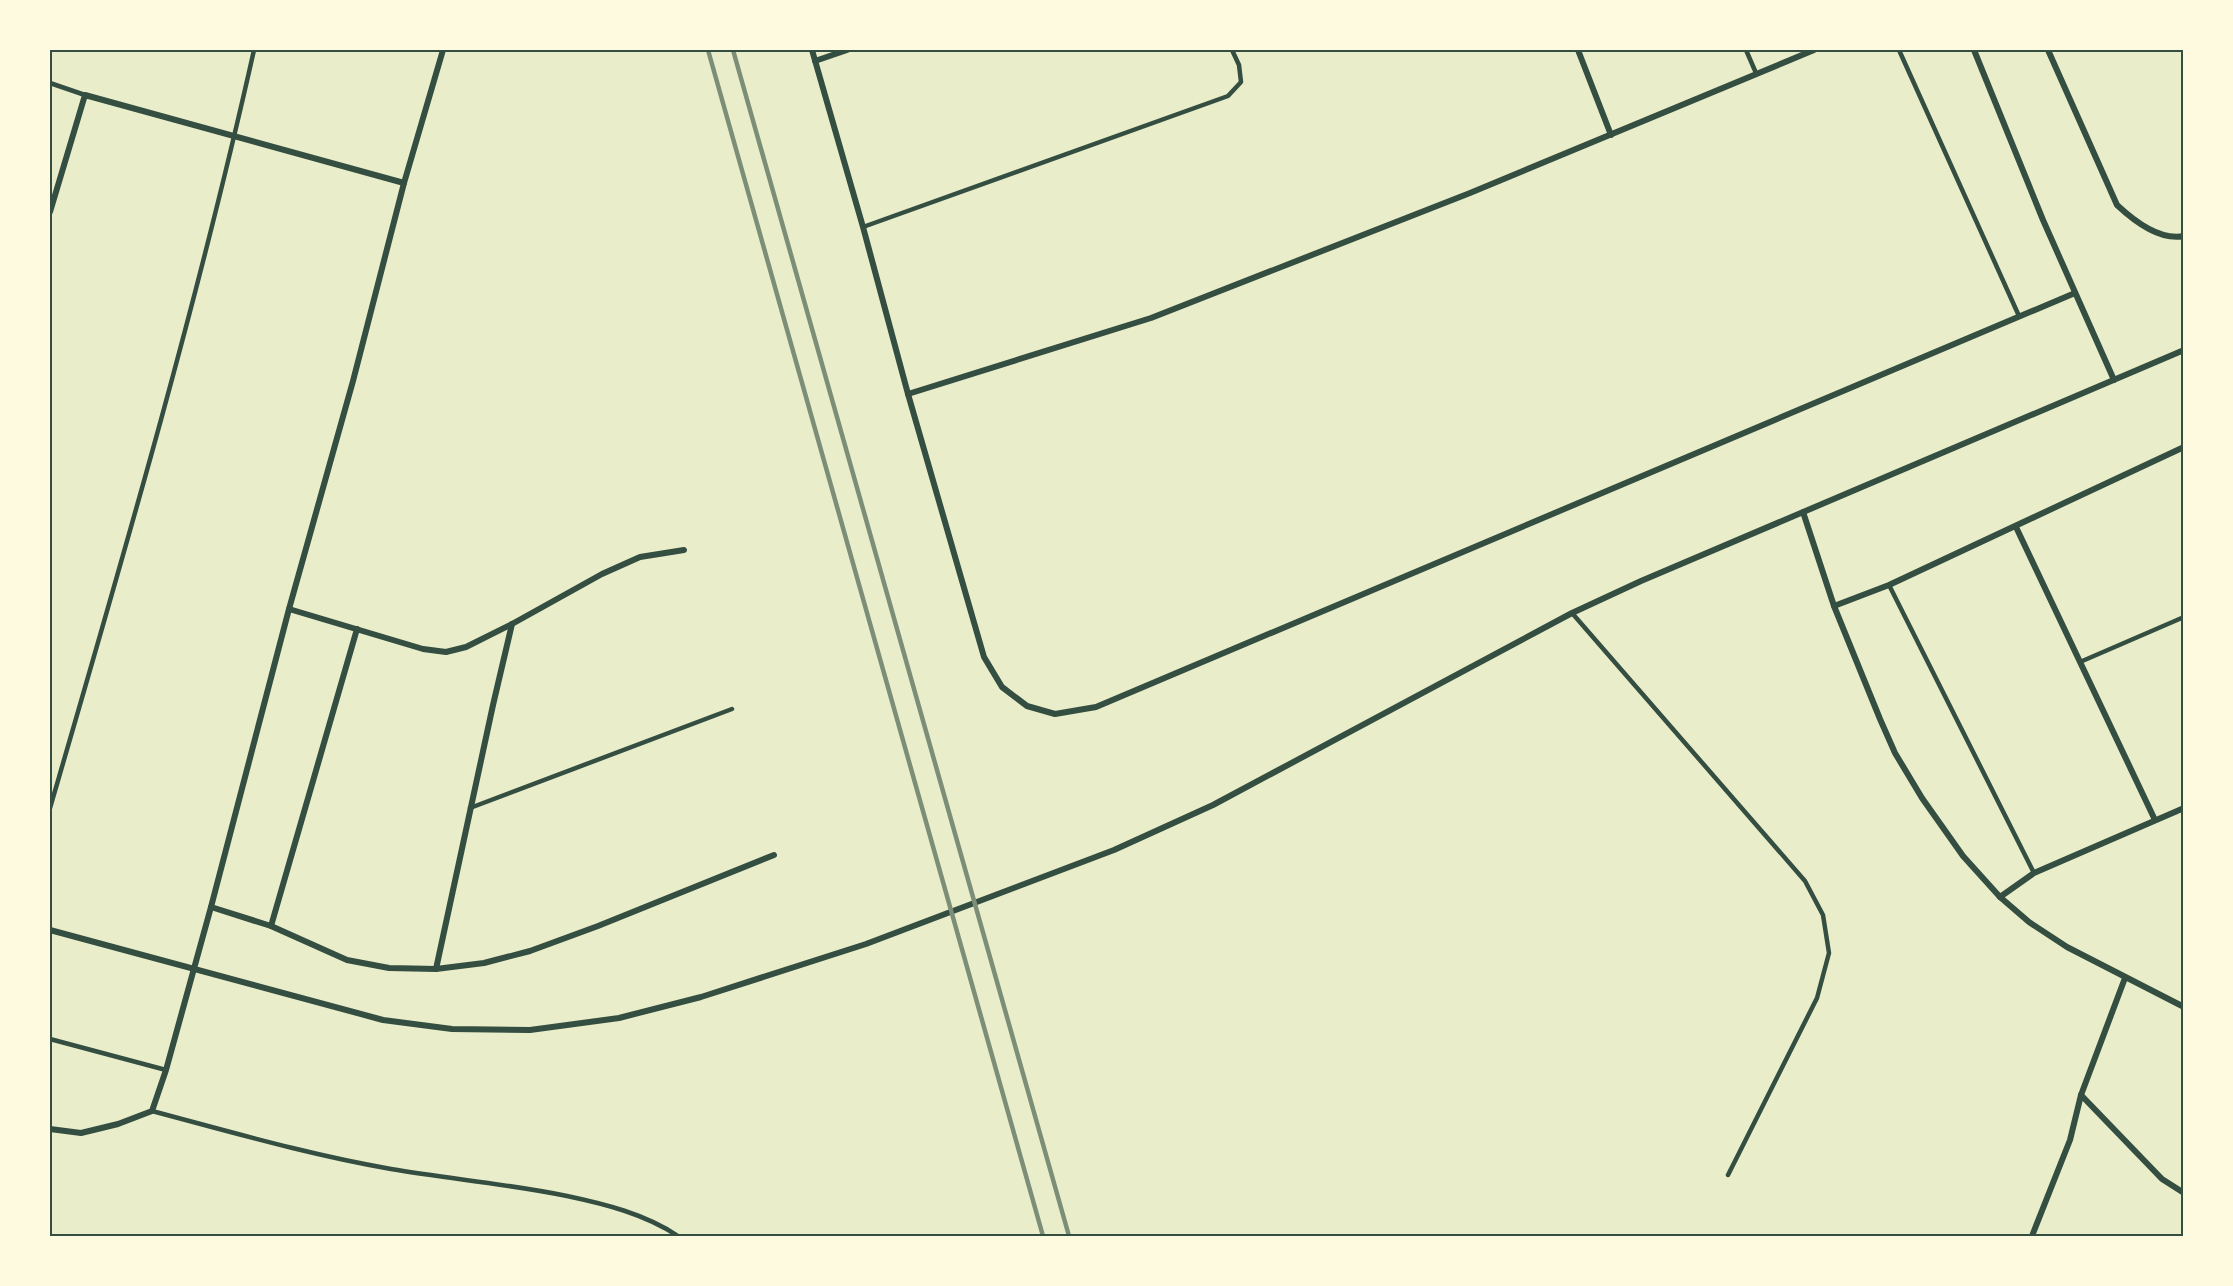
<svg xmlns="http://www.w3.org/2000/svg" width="2233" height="1286" font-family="Signika,sans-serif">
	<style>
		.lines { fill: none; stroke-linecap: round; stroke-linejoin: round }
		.service { stroke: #344e41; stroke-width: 4.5 }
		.minor { stroke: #344e41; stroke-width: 6 }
		.rail { stroke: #7c8e77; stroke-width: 4.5 }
		.neatline { fill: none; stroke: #344e41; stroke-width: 2 }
	</style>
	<rect width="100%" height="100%" fill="#e9edc9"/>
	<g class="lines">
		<!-- service -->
		<g class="service">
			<path d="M 1746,50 L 1756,73"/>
			<path d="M 1899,50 L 2019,316"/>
			<path d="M 50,83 L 85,95"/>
			<path d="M 863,227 L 1228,96 L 1241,82 L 1239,65 L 1232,50"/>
			<path d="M 1889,585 L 2034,873"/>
			<path d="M 1572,613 L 1805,881 L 1823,915 L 1829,953 L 1817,998 L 1728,1175"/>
			<path d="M 2080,662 L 2184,617"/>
			<path d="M 50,808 C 123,557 197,305 254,50"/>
			<path d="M 470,808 L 732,709"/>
			<path d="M 50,1039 L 166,1070"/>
			<path d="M 152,1111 C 231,1132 310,1155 391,1169 C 450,1179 509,1184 567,1196 C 605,1204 645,1214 678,1236"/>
		</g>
		<!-- minor -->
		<g class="minor">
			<path d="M 812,50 L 863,227 L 908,394 L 984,657 L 1002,687 L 1027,706 L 1055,714 L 1096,707 L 2075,293"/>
			<path d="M 1578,50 L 1611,135"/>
			<path d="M 1974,50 L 2043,220 L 2114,380"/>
			<path d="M 2048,50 L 2117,205 C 2133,220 2160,241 2184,236"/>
			<path d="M 815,61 L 847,50"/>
			<path d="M 50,212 L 85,95 L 404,183"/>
			<path d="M 908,394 L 1151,318 L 1470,193 L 1814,50"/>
			<path d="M 1803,512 L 1834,606 L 1880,719 L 1895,753 L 1922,798 L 1963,856 L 2000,897 L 2029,922 L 2067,947 L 2184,1007"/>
			<path d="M 2016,527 L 2155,820"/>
			<path d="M 1834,606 L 1889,585 L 2184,447"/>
			<path d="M 289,609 L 423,649 L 446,652 L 466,647 L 512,624"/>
			<path d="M 2000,897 L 2034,873 L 2184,808"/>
			<path d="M 211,907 L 271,926 L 347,960 L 389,968 L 436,969 L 484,963 L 530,951 L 598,926 L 774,855"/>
			<path d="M 271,926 L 357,629"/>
			<path d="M 50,930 L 383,1020 L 452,1029 L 530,1030 L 619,1018 L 701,997 L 866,944 L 1114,850 L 1213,805 L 1572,613 L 1641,581 L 2184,350"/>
			<path d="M 436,969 L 493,705 L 512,624 L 602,574 L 640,557 L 684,550"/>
			<path d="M 2081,1095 L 2162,1179 L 2184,1193"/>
			<path d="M 50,1129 L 81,1133 L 118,1124 L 152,1111 L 166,1070 L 211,907 L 289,609 L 353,381 L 404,183 L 443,50"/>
			<path d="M 2032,1236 L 2070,1140 L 2081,1095 L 2125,978"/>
		</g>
		<!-- rail -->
		<g class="rail">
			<path d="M 708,50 L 1043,1236"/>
			<path d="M 733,50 L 1069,1236"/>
		</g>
	</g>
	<!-- border -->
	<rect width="2233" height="1286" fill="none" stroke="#fefae0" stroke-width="102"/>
	<rect x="51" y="51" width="2131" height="1184" class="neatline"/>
</svg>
